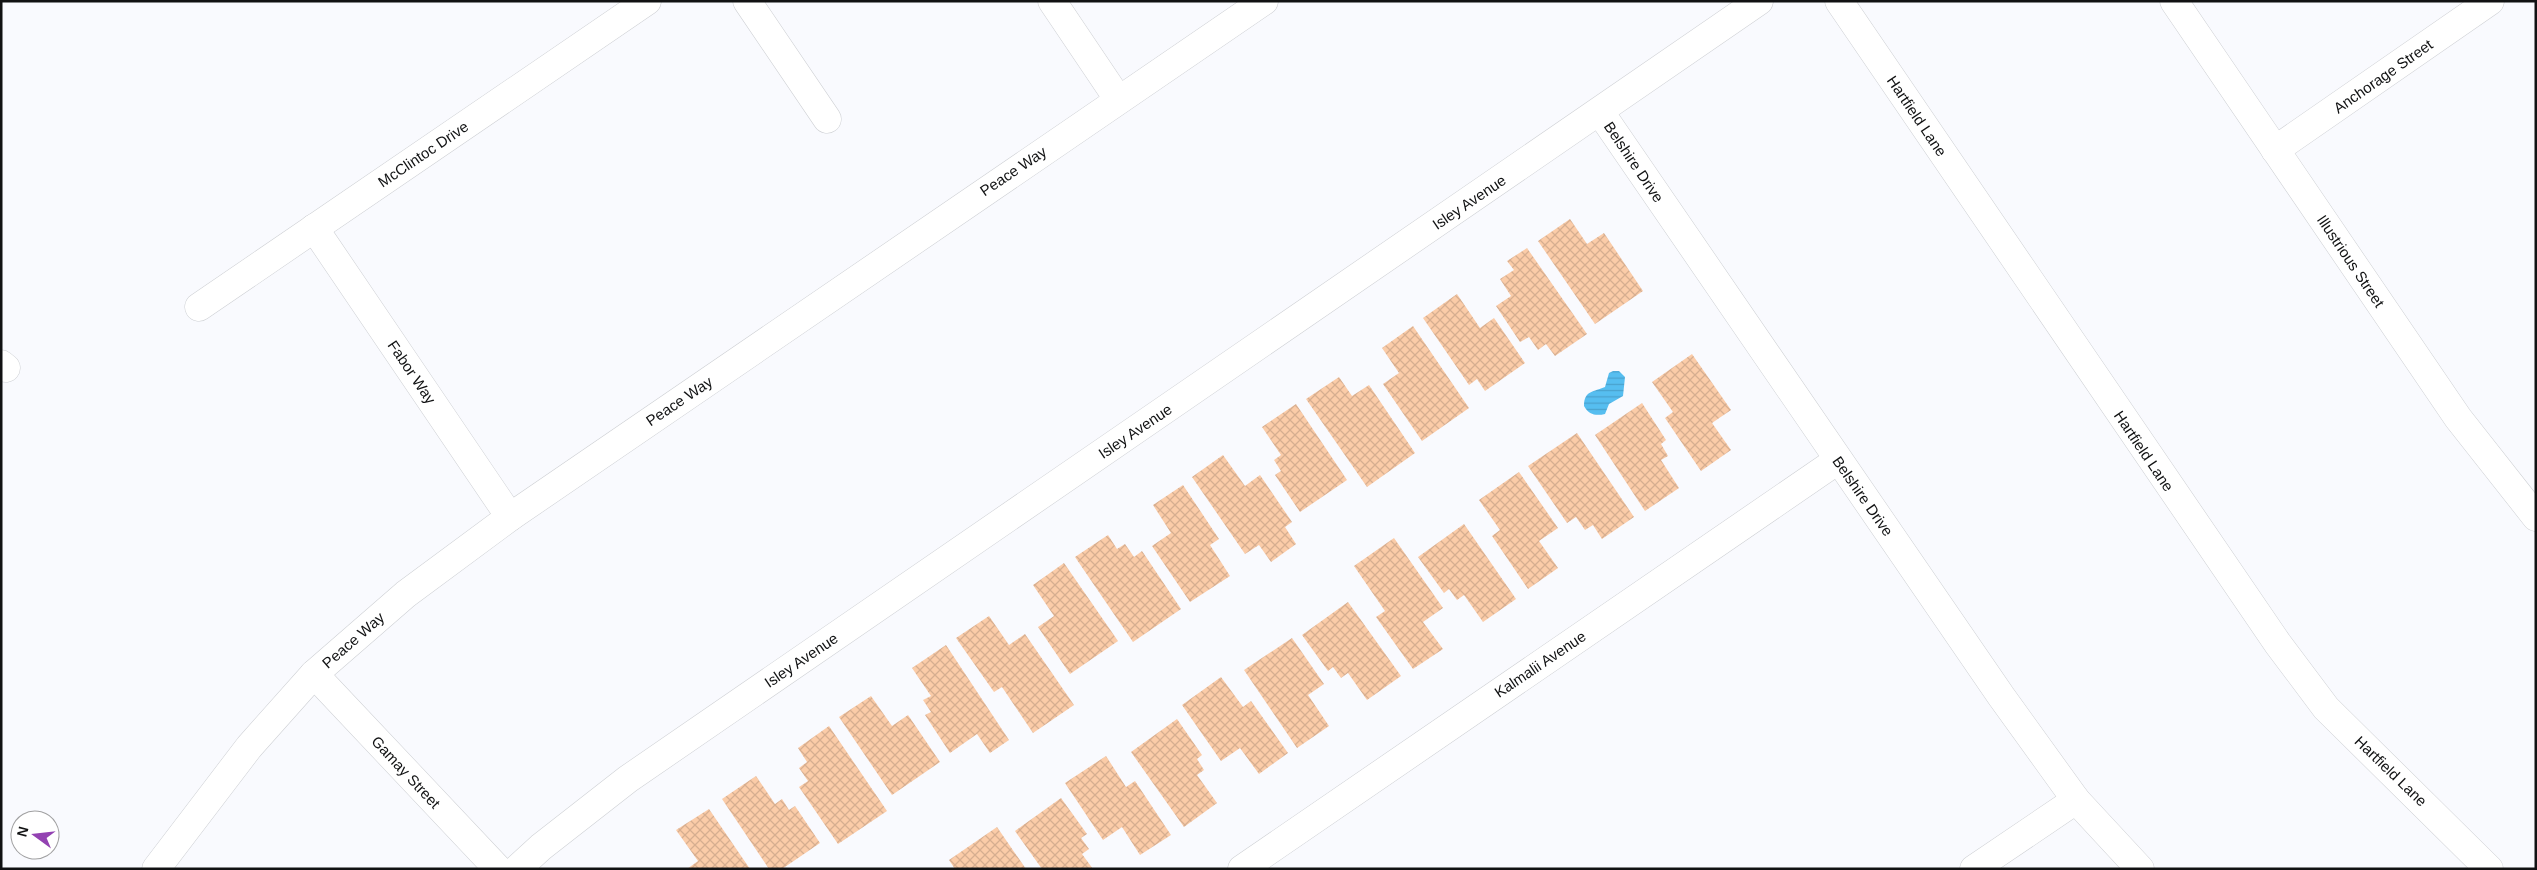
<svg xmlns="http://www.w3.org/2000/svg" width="2537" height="870" font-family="Arial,sans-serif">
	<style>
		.water { fill: url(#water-rules) }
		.building { fill: url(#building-cross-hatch) }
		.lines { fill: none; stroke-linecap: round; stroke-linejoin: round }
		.street-casing { stroke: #ced0d4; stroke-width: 29 }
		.secondary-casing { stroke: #ced0d4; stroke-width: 29 }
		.street { stroke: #fff; stroke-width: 28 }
		.secondary { stroke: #fff; stroke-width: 28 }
		.labels { text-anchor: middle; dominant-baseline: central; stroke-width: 4; stroke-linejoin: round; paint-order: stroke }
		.street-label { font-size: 15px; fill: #111213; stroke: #fff }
	</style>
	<defs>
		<pattern id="water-rules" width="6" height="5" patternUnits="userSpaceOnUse" patternTransform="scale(1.25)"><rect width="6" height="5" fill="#56bef0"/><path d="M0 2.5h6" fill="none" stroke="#4aa2cd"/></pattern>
		<pattern id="building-cross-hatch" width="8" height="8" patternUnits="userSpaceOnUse" patternTransform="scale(1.25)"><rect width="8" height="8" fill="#fbcca8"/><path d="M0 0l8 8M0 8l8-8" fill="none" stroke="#d6ae90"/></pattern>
	</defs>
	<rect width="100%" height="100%" fill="#f9fafe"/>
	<!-- water -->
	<path class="water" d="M 1613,371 L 1619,371 L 1625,377 L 1623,396 L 1609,404 L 1605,414 C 1596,416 1589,415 1584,406 C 1584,390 1594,392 1605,387 L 1609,373 Z"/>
	<!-- building -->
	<g class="building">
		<path d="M 1570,219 L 1587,244 L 1604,233 L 1643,291 L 1595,324 L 1538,241 Z"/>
		<path d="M 1527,248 L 1587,334 L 1555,356 L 1546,344 L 1538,350 L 1529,337 L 1520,342 L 1496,306 L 1511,296 L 1500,279 L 1514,270 L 1507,261 Z"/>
		<path d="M 1457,294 L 1480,328 L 1494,318 L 1525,363 L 1485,391 L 1477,379 L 1469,385 L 1423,318 Z"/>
		<path d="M 1413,326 L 1469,408 L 1422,441 L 1383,384 L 1399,373 L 1382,348 Z"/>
		<path d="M 1692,354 L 1731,410 L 1712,423 L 1731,450 L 1701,471 L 1665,418 L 1673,412 L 1652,382 Z"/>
		<path d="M 1339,377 L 1352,396 L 1369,385 L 1415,453 L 1367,487 L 1306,399 Z"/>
		<path d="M 1642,403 L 1666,440 L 1661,444 L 1668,456 L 1661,460 L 1679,488 L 1645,511 L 1595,435 Z"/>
		<path d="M 1296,404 L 1347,480 L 1300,512 L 1275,475 L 1281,471 L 1274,460 L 1281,455 L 1262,427 Z"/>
		<path d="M 1577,433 L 1634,517 L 1602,539 L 1593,525 L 1585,530 L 1576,517 L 1567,523 L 1528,466 Z"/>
		<path d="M 1223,455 L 1245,486 L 1260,475 L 1292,522 L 1285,527 L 1296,544 L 1271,562 L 1259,545 L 1245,554 L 1192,477 Z"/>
		<path d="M 1519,472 L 1558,528 L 1539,541 L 1558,568 L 1528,589 L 1492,536 L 1500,530 L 1479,500 Z"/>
		<path d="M 1183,485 L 1219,539 L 1210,545 L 1230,576 L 1190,602 L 1152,546 L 1171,533 L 1153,505 Z"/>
		<path d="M 1464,524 L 1516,599 L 1483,622 L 1464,595 L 1457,600 L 1449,589 L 1444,593 L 1418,557 Z"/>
		<path d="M 1108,535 L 1117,549 L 1125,544 L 1134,557 L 1142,551 L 1181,609 L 1133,642 L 1075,557 Z"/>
		<path d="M 1394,538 L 1443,608 L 1423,622 L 1443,649 L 1413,669 L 1376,617 L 1385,611 L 1354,566 Z"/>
		<path d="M 1064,563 L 1118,641 L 1070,674 L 1038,627 L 1054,616 L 1033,585 Z"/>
		<path d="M 1348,602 L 1401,676 L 1367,700 L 1348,673 L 1341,678 L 1333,667 L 1328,671 L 1302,635 Z"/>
		<path d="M 989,616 L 1009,645 L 1025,634 L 1074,705 L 1033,733 L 1002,687 L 994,692 L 956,638 Z"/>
		<path d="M 1292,638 L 1324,684 L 1308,695 L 1329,726 L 1297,748 L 1244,670 Z"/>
		<path d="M 946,645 L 1009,740 L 990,753 L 977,734 L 950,753 L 925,715 L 931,712 L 923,700 L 931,696 L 912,668 Z"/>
		<path d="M 1221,677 L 1243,707 L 1251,701 L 1288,753 L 1259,774 L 1240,748 L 1221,761 L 1182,705 Z"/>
		<path d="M 871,696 L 892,726 L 908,715 L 940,762 L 892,795 L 839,717 Z"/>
		<path d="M 1177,719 L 1202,755 L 1197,759 L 1204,770 L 1197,775 L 1217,803 L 1184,827 L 1131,752 Z"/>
		<path d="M 829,726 L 887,811 L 838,844 L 799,787 L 808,781 L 799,768 L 807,762 L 798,748 Z"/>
		<path d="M 1106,756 L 1126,787 L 1135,781 L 1171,835 L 1140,855 L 1122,827 L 1103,840 L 1065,783 Z"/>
		<path d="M 756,776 L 775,804 L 782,799 L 789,810 L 795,806 L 820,843 L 782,869 L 769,869 L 722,799 Z"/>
		<path d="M 1061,798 L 1087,834 L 1081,838 L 1089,849 L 1082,854 L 1093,869 L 1042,869 L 1015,831 Z"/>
		<path d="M 709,809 L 750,869 L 687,869 L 698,861 L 676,830 Z"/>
		<path d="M 997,827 L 1026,869 L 955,869 L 949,860 Z"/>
	</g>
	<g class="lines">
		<defs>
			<g id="street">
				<path d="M 747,1 L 827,119"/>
				<path d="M 2174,1 L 2458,418 L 2536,517"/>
				<path d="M 1600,112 L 2001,696 L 2076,800 L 2140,869"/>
				<path d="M 2275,150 L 2490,1"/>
				<path d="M 314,228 L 510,517"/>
				<path d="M 199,307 L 647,1"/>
				<path d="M 1,364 L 6,368"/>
				<path d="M 314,674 L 498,869"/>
				<path d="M 517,869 L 541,847 L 628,779 L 1759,1"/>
				<path d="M 1242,869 L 1838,460"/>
				<path d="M 1974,869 L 2076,800"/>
			</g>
			<g id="secondary">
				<path d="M 1052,1 L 1118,99"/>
				<path d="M 1839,1 L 2278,644 L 2326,708 L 2489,869"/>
				<path d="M 156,869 L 249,747 L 314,674 L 406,594 L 510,517 L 1264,1"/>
			</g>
		</defs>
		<!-- street casing -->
		<use href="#street" class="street-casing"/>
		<!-- secondary casing -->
		<use href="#secondary" class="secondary-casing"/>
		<!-- street -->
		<use href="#street" class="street"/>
		<!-- secondary -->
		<use href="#secondary" class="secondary"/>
	</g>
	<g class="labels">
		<!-- street labels -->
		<g class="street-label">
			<text transform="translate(2383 76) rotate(-35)">Anchorage Street</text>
			<text transform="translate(1917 116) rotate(56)">Hartfield Lane</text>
			<text transform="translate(423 154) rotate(-34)">McClintoc Drive</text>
			<text transform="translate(1634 162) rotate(56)">Belshire Drive</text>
			<text transform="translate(1013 171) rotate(-34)">Peace Way</text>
			<text transform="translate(1469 202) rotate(-34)">Isley Avenue</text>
			<text transform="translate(2351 261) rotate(56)">Illustrious Street</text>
			<text transform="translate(412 372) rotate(56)">Fabor Way</text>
			<text transform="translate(679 401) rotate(-34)">Peace Way</text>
			<text transform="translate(1135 431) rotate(-34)">Isley Avenue</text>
			<text transform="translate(2144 451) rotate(56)">Hartfield Lane</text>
			<text transform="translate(1863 496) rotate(55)">Belshire Drive</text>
			<text transform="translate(353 640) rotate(-41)">Peace Way</text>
			<text transform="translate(801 660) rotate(-34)">Isley Avenue</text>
			<text transform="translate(1540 664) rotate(-34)">Kalmalii Avenue</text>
			<text transform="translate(2391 771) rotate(44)">Hartfield Lane</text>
			<text transform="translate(406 772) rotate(47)">Gamay Street</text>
		</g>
	</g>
	<!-- border -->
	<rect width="2537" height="870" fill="none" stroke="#111213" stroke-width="5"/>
	<!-- north arrow -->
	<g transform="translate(35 835) rotate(285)"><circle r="24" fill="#ffffff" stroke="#a0a0a1"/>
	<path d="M0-4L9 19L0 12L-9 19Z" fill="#9342b2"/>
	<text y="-8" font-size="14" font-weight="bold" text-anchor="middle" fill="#111213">N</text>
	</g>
</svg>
